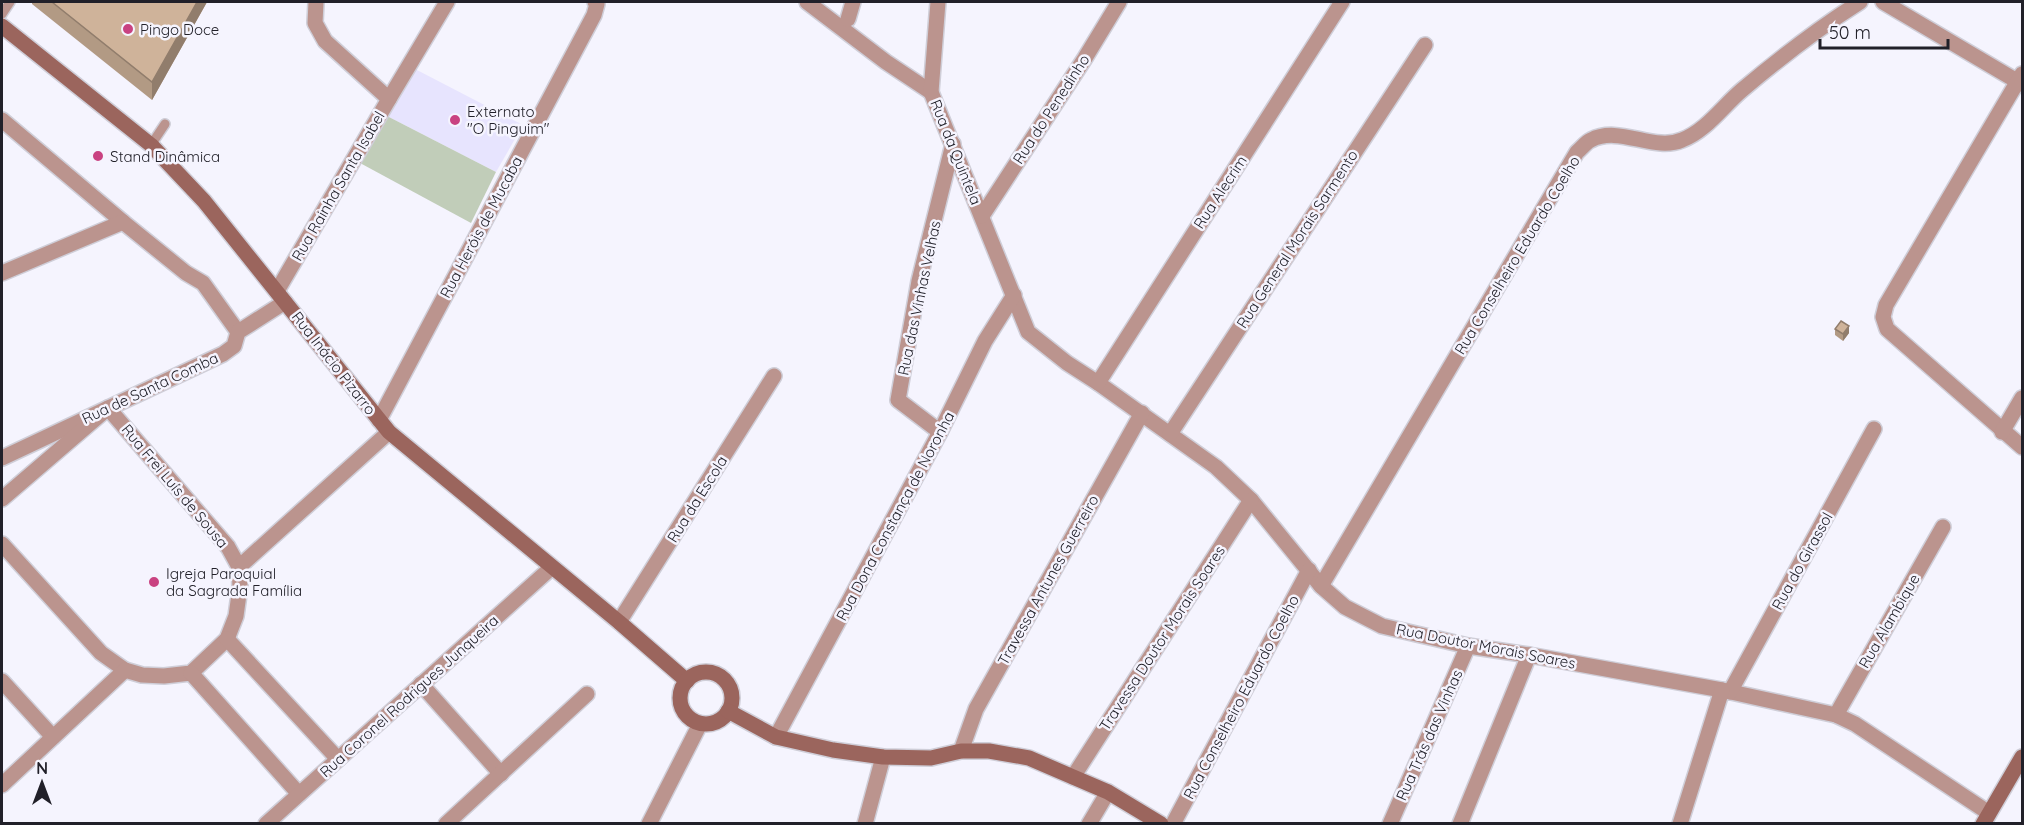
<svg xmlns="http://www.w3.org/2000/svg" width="2024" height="825" font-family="Quicksand,sans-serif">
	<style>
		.built { fill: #e7e4fe }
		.green { fill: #c1cdb9 }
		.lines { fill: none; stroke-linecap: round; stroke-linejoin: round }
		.lane-casing { stroke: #cfced8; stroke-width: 12 }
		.street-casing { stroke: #cfced8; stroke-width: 18 }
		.secondary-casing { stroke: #cfced8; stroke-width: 18 }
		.lane { stroke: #bb948e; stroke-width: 9 }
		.street { stroke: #bb948e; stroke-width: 15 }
		.secondary { stroke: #9b655d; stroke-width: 15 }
		.wall { fill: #b29a84 }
		.shaded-wall { fill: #917d6c }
		.building { fill: #cfb39a; stroke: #917d6c; stroke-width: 1.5 }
		.poi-dot { fill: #c94281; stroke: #f5f4fe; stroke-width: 2 }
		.labels { text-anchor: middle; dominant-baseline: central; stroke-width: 5; stroke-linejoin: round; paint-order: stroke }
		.poi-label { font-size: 15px; fill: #212029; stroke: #f5f4fe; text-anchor: start }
		.street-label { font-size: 15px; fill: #212029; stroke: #f5f4fe }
	</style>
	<rect width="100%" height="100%" fill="#f5f4fe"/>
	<!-- built -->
	<path class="built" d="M 415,69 L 523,125 L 496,172 L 387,116 Z"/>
	<!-- green -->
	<path class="green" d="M 387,116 L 496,172 L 471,223 L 360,163 Z"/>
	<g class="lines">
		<defs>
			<g id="lane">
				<path d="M 2,14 L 10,2"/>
				<path d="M 151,145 L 165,124"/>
			</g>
			<g id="street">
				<path d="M 807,2 L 886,62 L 931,92"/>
				<path d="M 938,2 L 931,92 L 1028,332 L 1067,363 L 1098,383 L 1216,467 L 1251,500 L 1321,586 L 1345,607 L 1382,626 L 1468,646 L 1529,655 L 1722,690 L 1836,715 L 1855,724 L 1989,813"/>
				<path d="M 1883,2 L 2022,84"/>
				<path d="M 848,19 L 853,2"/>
				<path d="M 2022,74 L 1886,305 L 1883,317 L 1887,329 L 2022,447"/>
				<path d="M 389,99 L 447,2"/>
				<path d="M 2,120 L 123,222"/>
				<path d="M 982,216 L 1085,58 L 1119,2"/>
				<path d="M 2,273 L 123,222 L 186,273 L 203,283 L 238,332"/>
				<path d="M 277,291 L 389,99 L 325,41 L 315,23 L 316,2"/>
				<path d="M 1098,383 L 1342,2"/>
				<path d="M 379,420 L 594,15 L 597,4 L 595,2"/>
				<path d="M 940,432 L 898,400 L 919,281 L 953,144"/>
				<path d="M 2002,432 L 2022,398"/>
				<path d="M 1170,434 L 1425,45"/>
				<path d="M 2,458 L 223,354 L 234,346 L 238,332 L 285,302"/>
				<path d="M 2,499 L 108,408 L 228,547 L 239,567 L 240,587 L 236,616 L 227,639 L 191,673 L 164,676 L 142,675 L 125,670 L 101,653 L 2,544"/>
				<path d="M 239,567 L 389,432"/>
				<path d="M 1321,586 L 1577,152 C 1582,148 1586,142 1591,140 C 1619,125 1654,152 1682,140 C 1706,131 1723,106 1742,90 C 1780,58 1819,28 1860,2"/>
				<path d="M 619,622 L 774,376"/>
				<path d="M 227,639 L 338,759"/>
				<path d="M 191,673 L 299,794"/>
				<path d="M 2,681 L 53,737"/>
				<path d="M 421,684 L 501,774"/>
				<path d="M 1730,692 L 1874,429"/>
				<path d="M 1836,715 L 1943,527"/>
				<path d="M 776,737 L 940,432 L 985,341 L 1014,295"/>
				<path d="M 961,751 L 976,709 L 1142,413"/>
				<path d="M 1073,777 L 1251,500"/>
				<path d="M 2,785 L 125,670"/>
				<path d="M 266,824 L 551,568"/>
				<path d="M 446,824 L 587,694"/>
				<path d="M 649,824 L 700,724"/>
				<path d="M 865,824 L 883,757"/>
				<path d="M 1089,824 L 1108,792"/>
				<path d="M 1173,824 L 1309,570"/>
				<path d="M 1390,824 L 1468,646"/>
				<path d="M 1460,824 L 1529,655"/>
				<path d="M 1680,824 L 1722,690"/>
			</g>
			<g id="secondary">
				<path d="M 2,26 L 151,145 L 204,201 L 389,432 L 619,622 L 687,681"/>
				<circle cx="706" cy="698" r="26"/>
				<path d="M 728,711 L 776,737 L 833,750 L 883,757 L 931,758 L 961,751 L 989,751 L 1029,758 L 1108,792 L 1161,824"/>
				<path d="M 1983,824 L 2022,757"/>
			</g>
		</defs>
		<!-- lane casing -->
		<use href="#lane" class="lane-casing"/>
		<!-- street casing -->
		<use href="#street" class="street-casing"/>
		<!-- secondary casing -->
		<use href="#secondary" class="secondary-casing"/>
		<!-- lane -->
		<use href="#lane" class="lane"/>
		<!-- street -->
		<use href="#street" class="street"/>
		<!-- secondary -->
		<use href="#secondary" class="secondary"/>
	</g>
	<!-- wall -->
	<g class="wall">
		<path d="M 32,2 L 207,2 L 152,100 L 32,4 Z"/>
		<path d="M 1835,329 L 1849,333 L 1843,341 L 1835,335 Z"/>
	</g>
	<!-- shaded-wall -->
	<g class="shaded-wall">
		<path d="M 197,2 L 207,2 L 152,100 L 152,82 Z"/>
		<path d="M 1849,326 L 1849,333 L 1843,341 L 1843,334 Z"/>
	</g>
	<!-- building -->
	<g class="building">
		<path d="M 52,2 L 197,2 L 152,82 Z"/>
		<path d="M 1841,321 L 1849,326 L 1843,334 L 1835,329 Z"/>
	</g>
	<!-- markers -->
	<g class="poi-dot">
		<circle cx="128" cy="29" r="6"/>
		<circle cx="455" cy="120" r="6"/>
		<circle cx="98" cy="156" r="6"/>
		<circle cx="154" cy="582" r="6"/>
	</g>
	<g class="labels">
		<!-- poi labels -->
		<g class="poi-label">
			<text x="140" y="29">Pingo Doce</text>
			<text x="467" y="111">Externato<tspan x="467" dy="17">"O Pinguim"</tspan></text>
			<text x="110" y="156">Stand Dinâmica</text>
			<text x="166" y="573">Igreja Paroquial<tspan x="166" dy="17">da Sagrada Família</tspan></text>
		</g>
		<!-- street labels -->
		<g class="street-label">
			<text transform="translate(1051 109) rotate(-57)">Rua do Penedinho</text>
			<text transform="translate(956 152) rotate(68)">Rua da Quintela</text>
			<text transform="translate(338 186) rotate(-60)">Rua Rainha Santa Isabel</text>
			<text transform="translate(1220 192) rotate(-57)">Rua Alecrim</text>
			<text transform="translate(481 227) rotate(-62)">Rua Heróis de Mucaba</text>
			<text transform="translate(1297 239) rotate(-57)">Rua General Morais Sarmento</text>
			<text transform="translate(1517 255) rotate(-59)">Rua Conselheiro Eduardo Coelho</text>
			<text transform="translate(919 298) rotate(-78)">Rua das Vinhas Velhas</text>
			<text transform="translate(334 363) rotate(52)">Rua Inácio Pizarro</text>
			<text transform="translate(150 388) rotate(-25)">Rua de Santa Comba</text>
			<text transform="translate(175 486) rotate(50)">Rua Frei Luís de Sousa</text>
			<text transform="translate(697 499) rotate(-58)">Rua da Escola</text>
			<text transform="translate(895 516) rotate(-62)">Rua Dona Constança de Noronha</text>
			<text transform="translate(1802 561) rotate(-61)">Rua do Girassol</text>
			<text transform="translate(1048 580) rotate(-61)">Travessa Antunes Guerreiro</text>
			<text transform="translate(1889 621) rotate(-60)">Rua Alambique</text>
			<text transform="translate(1162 638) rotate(-57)">Travessa Doutor Morais Soares</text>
			<text transform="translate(1486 646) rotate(11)">Rua Doutor Morais Soares</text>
			<text transform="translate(409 696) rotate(-42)">Rua Coronel Rodrigues Junqueira</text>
			<text transform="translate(1241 697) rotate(-62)">Rua Conselheiro Eduardo Coelho</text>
			<text transform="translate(1429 735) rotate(-66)">Rua Trás das Vinhas</text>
		</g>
	</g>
	<!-- border -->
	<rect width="2024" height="825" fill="none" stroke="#212029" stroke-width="6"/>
	<!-- north arrow -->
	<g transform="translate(42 783)" stroke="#f5f4fe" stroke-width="4.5" paint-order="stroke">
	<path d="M0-4.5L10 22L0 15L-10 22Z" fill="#212029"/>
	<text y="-9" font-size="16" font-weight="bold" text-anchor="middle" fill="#212029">N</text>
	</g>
	<!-- scale -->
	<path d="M1820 39v9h128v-9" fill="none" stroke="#212029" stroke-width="3"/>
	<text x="1829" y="39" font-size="18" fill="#212029" stroke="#f5f4fe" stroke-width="4.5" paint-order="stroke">50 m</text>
</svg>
